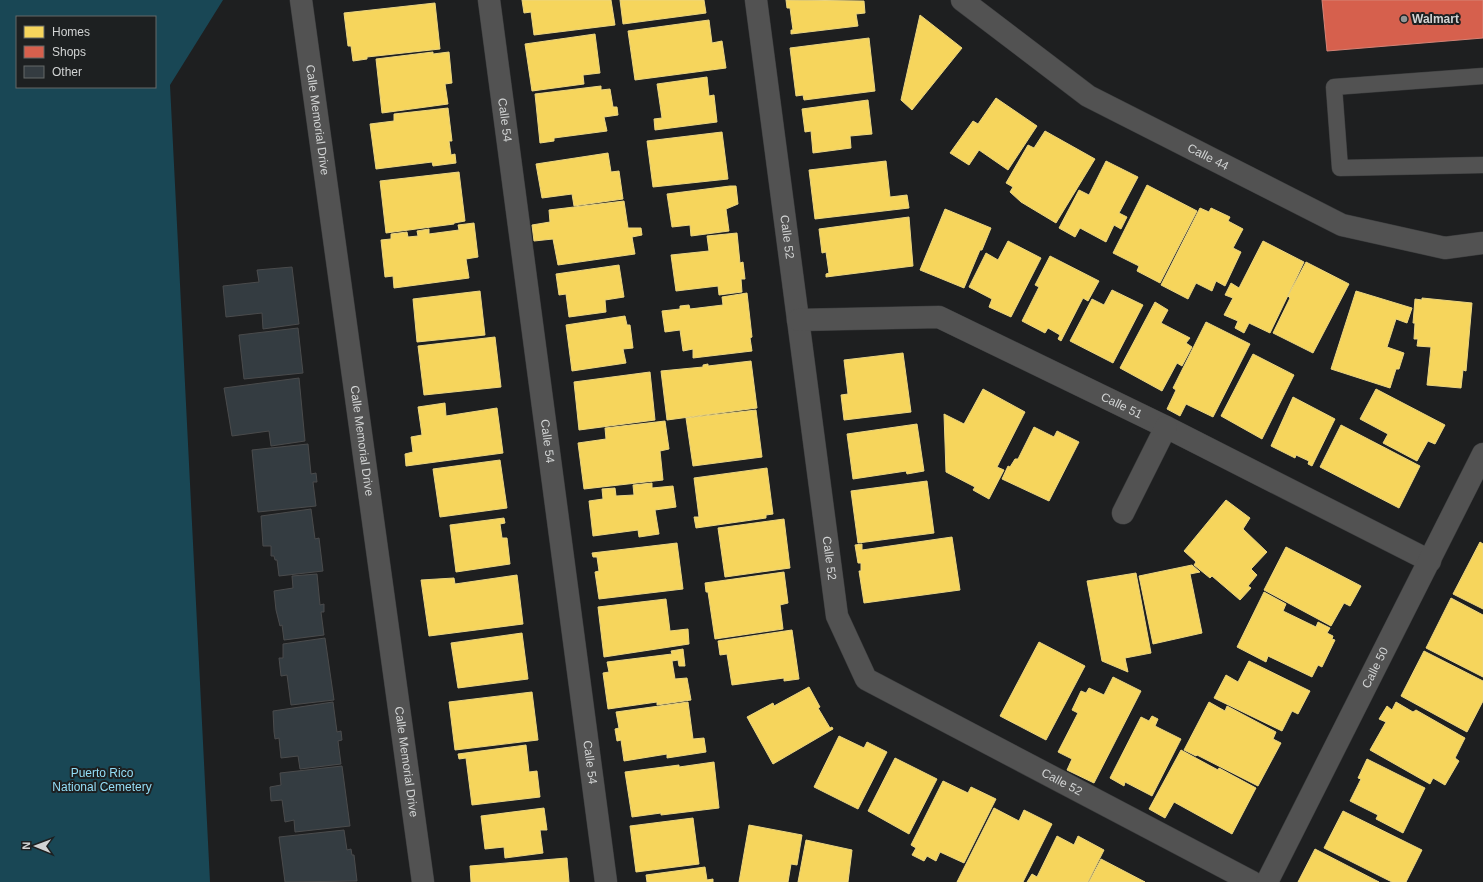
<svg xmlns="http://www.w3.org/2000/svg" width="1483" height="882" font-family="Arial,sans-serif">
	<style>
		.green { fill: #194755; fill-rule: evenodd }
		.homes { fill: #f6d55c; stroke: #ebd580 }
		.shops { fill: #d6604d; stroke: #d58376 }
		.building { fill: #343c41; stroke: #4a4b4c }
		.lines { fill: none; stroke-linecap: round; stroke-linejoin: round }
		.lane-casing { stroke: #3b3c3d; stroke-width: 17 }
		.street-casing { stroke: #3b3c3d; stroke-width: 23 }
		.lane { stroke: #525252; stroke-width: 16 }
		.street { stroke: #525252; stroke-width: 22 }
		.poi-dot { fill: #939595; stroke: #1d2021; stroke-width: 1.5 }
		.labels { text-anchor: middle; dominant-baseline: central; stroke-width: 4; stroke-linejoin: round; paint-order: stroke }
		.poi-label { font-size: 12px; font-weight: bold; fill: #d2d4d4; stroke: #1d2021; text-anchor: start }
		.street-label { font-size: 12px; fill: #d2d4d4; stroke: #1d2021 }
		.park-label { font-size: 12px; fill: #94ddf6; stroke: #1d2021 }
	</style>
	<rect width="100%" height="100%" fill="#1e1f20"/>
	<!-- green -->
	<path class="green" d="M 0,0 L 223,0 L 170,85 L 210,882 L 0,882 ZM 17,17 L 155,17 L 155,87 L 17,87 Z"/>
	<!-- homes -->
	<g class="homes">
		<path d="M 522,0 L 611,0 L 615,25 L 534,35 L 531,12 L 524,13 Z"/>
		<path d="M 620,0 L 704,0 L 706,13 L 623,24 Z"/>
		<path d="M 786,0 L 864,1 L 865,13 L 856,14 L 858,26 L 791,34 L 791,30 L 793,30 L 790,8 L 787,8 Z"/>
		<path d="M 435,3 L 440,49 L 367,57 L 367,59 L 353,61 L 351,46 L 348,46 L 344,13 Z"/>
		<path d="M 920,15 L 962,48 L 912,110 L 901,100 Z"/>
		<path d="M 709,20 L 712,43 L 722,41 L 726,68 L 635,80 L 628,31 Z"/>
		<path d="M 595,34 L 600,73 L 583,75 L 584,84 L 532,91 L 525,44 Z"/>
		<path d="M 869,38 L 875,91 L 804,100 L 803,95 L 796,96 L 790,48 Z"/>
		<path d="M 433,52 L 433,54 L 449,52 L 452,83 L 445,84 L 448,104 L 382,113 L 376,59 Z"/>
		<path d="M 707,77 L 709,96 L 714,95 L 717,122 L 655,130 L 654,119 L 662,118 L 657,84 Z"/>
		<path d="M 601,86 L 601,90 L 610,89 L 613,107 L 617,107 L 618,115 L 604,117 L 607,131 L 554,138 L 554,141 L 540,143 L 535,94 Z"/>
		<path d="M 996,98 L 1037,126 L 1008,170 L 979,150 L 969,165 L 950,153 L 973,121 L 978,124 Z"/>
		<path d="M 868,100 L 872,134 L 850,136 L 851,148 L 813,153 L 811,131 L 805,132 L 802,109 Z"/>
		<path d="M 448,108 L 452,141 L 449,141 L 451,155 L 455,154 L 456,163 L 433,166 L 432,162 L 376,169 L 370,124 L 394,121 L 394,114 Z"/>
		<path d="M 1045,131 L 1095,159 L 1056,223 L 1021,202 L 1010,192 L 1013,187 L 1006,183 L 1028,145 L 1034,148 Z"/>
		<path d="M 722,132 L 728,179 L 653,187 L 647,141 Z"/>
		<path d="M 608,153 L 611,172 L 619,171 L 623,199 L 574,206 L 572,194 L 542,198 L 536,164 Z"/>
		<path d="M 886,161 L 890,197 L 907,195 L 909,208 L 815,219 L 809,170 Z"/>
		<path d="M 1106,161 L 1138,177 L 1119,213 L 1127,217 L 1121,229 L 1114,225 L 1106,242 L 1080,228 L 1075,237 L 1059,228 L 1079,190 L 1089,195 Z"/>
		<path d="M 459,172 L 465,221 L 454,223 L 454,224 L 386,233 L 380,181 Z"/>
		<path d="M 1147,185 L 1197,211 L 1160,283 L 1137,271 L 1139,266 L 1113,253 Z"/>
		<path d="M 730,186 L 736,186 L 738,204 L 726,209 L 729,231 L 691,236 L 690,225 L 672,227 L 667,194 Z"/>
		<path d="M 624,201 L 628,228 L 641,228 L 642,235 L 632,237 L 635,254 L 558,265 L 553,239 L 534,241 L 532,225 L 550,222 L 549,210 Z"/>
		<path d="M 1200,208 L 1209,212 L 1211,208 L 1230,217 L 1228,221 L 1243,229 L 1233,248 L 1241,252 L 1225,286 L 1216,281 L 1212,291 L 1196,283 L 1188,299 L 1161,285 Z"/>
		<path d="M 945,209 L 991,228 L 982,250 L 980,250 L 964,288 L 920,270 Z"/>
		<path d="M 909,217 L 913,266 L 826,277 L 826,274 L 829,273 L 826,252 L 822,253 L 819,229 Z"/>
		<path d="M 474,223 L 478,257 L 466,259 L 469,278 L 394,288 L 393,276 L 385,277 L 381,240 L 391,239 L 391,234 L 407,232 L 408,237 L 418,236 L 417,231 L 429,229 L 429,234 L 459,230 L 458,225 Z"/>
		<path d="M 737,233 L 740,263 L 743,262 L 745,279 L 741,279 L 742,292 L 719,295 L 718,286 L 676,291 L 671,255 L 709,251 L 707,236 Z"/>
		<path d="M 1008,241 L 1041,258 L 1011,317 L 989,307 L 992,299 L 969,287 L 986,253 L 998,260 Z"/>
		<path d="M 1263,241 L 1304,262 L 1270,333 L 1249,323 L 1244,333 L 1235,328 L 1238,321 L 1224,315 L 1233,298 L 1225,295 L 1231,283 L 1239,288 Z"/>
		<path d="M 1050,256 L 1099,281 L 1088,301 L 1083,298 L 1061,341 L 1058,339 L 1060,335 L 1048,328 L 1045,333 L 1022,321 L 1039,287 L 1035,285 Z"/>
		<path d="M 1306,262 L 1349,284 L 1313,353 L 1273,333 L 1290,298 L 1288,296 Z"/>
		<path d="M 619,265 L 624,297 L 605,300 L 606,312 L 569,317 L 566,294 L 559,295 L 556,274 Z"/>
		<path d="M 1112,290 L 1143,305 L 1113,363 L 1070,341 L 1092,299 L 1104,305 Z"/>
		<path d="M 480,291 L 485,335 L 417,342 L 413,299 Z"/>
		<path d="M 1356,291 L 1412,308 L 1407,323 L 1396,319 L 1387,347 L 1404,353 L 1399,369 L 1396,369 L 1390,388 L 1331,369 Z"/>
		<path d="M 747,293 L 752,337 L 750,338 L 752,351 L 693,358 L 693,349 L 683,351 L 680,330 L 665,332 L 662,311 L 680,309 L 680,306 L 689,305 L 690,309 L 723,305 L 722,297 Z"/>
		<path d="M 1422,298 L 1472,303 L 1466,371 L 1463,370 L 1461,388 L 1427,385 L 1431,347 L 1417,346 L 1418,339 L 1414,339 L 1415,323 L 1413,323 L 1415,299 L 1422,300 Z"/>
		<path d="M 1155,302 L 1168,310 L 1161,323 L 1190,338 L 1186,343 L 1192,347 L 1182,366 L 1177,363 L 1162,391 L 1120,368 Z"/>
		<path d="M 625,316 L 627,325 L 630,325 L 633,348 L 623,349 L 626,363 L 572,371 L 566,325 Z"/>
		<path d="M 1206,322 L 1250,344 L 1213,417 L 1186,404 L 1180,416 L 1167,409 L 1176,390 L 1173,388 Z"/>
		<path d="M 495,337 L 501,387 L 424,395 L 418,346 Z"/>
		<path d="M 903,353 L 911,412 L 844,420 L 841,395 L 848,394 L 844,360 Z"/>
		<path d="M 1253,354 L 1294,375 L 1262,439 L 1221,416 Z"/>
		<path d="M 751,361 L 757,408 L 667,420 L 661,371 L 703,367 L 703,365 L 708,364 L 708,366 Z"/>
		<path d="M 650,372 L 655,420 L 579,430 L 574,382 Z"/>
		<path d="M 983,389 L 1025,412 L 997,467 L 1004,470 L 989,499 L 973,490 L 975,487 L 946,472 L 944,414 L 964,424 Z"/>
		<path d="M 1376,389 L 1445,425 L 1435,444 L 1428,441 L 1417,461 L 1383,443 L 1388,434 L 1360,419 Z"/>
		<path d="M 1293,397 L 1335,419 L 1312,466 L 1308,464 L 1309,461 L 1296,455 L 1295,458 L 1271,446 Z"/>
		<path d="M 445,403 L 446,416 L 497,408 L 503,453 L 406,466 L 405,454 L 413,452 L 411,437 L 422,435 L 418,407 Z"/>
		<path d="M 756,410 L 762,457 L 693,466 L 686,418 Z"/>
		<path d="M 665,421 L 669,449 L 660,451 L 663,480 L 584,489 L 578,443 L 606,439 L 605,428 Z"/>
		<path d="M 917,424 L 924,471 L 907,474 L 906,471 L 853,479 L 847,434 Z"/>
		<path d="M 1341,425 L 1420,466 L 1399,508 L 1320,467 Z"/>
		<path d="M 1034,427 L 1054,437 L 1057,431 L 1079,442 L 1049,501 L 1002,479 L 1008,466 L 1010,467 L 1015,459 L 1018,459 Z"/>
		<path d="M 500,460 L 507,508 L 440,517 L 433,469 Z"/>
		<path d="M 767,468 L 773,514 L 766,515 L 766,518 L 696,528 L 694,517 L 699,517 L 694,478 Z"/>
		<path d="M 927,481 L 934,533 L 858,543 L 851,491 Z"/>
		<path d="M 652,483 L 652,488 L 673,486 L 676,507 L 655,510 L 659,534 L 639,537 L 638,530 L 593,536 L 589,501 L 603,499 L 602,489 L 615,488 L 616,496 L 634,495 L 633,485 Z"/>
		<path d="M 1226,500 L 1250,518 L 1243,529 L 1267,552 L 1251,569 L 1257,575 L 1248,586 L 1251,588 L 1240,600 L 1212,576 L 1210,578 L 1194,565 L 1196,562 L 1184,551 Z"/>
		<path d="M 504,518 L 505,523 L 500,524 L 502,538 L 507,538 L 510,564 L 456,572 L 450,525 Z"/>
		<path d="M 784,519 L 790,568 L 725,577 L 718,528 Z"/>
		<path d="M 952,537 L 960,590 L 864,603 L 859,571 L 861,571 L 861,563 L 858,563 L 855,545 L 862,544 L 862,550 Z"/>
		<path d="M 1480,542 L 1483,544 L 1483,609 L 1453,594 Z"/>
		<path d="M 677,543 L 683,589 L 599,599 L 595,572 L 599,571 L 597,557 L 593,557 L 592,553 Z"/>
		<path d="M 1286,547 L 1361,586 L 1350,606 L 1344,603 L 1331,626 L 1264,590 Z"/>
		<path d="M 1192,565 L 1200,572 L 1190,574 L 1202,633 L 1153,644 L 1139,576 Z"/>
		<path d="M 784,572 L 788,603 L 780,605 L 783,629 L 715,639 L 708,592 L 706,592 L 705,583 Z"/>
		<path d="M 1136,573 L 1151,653 L 1125,658 L 1128,672 L 1102,661 L 1087,581 Z"/>
		<path d="M 517,575 L 523,624 L 429,636 L 421,580 L 454,578 L 455,584 Z"/>
		<path d="M 1264,592 L 1286,604 L 1283,611 L 1316,627 L 1318,622 L 1330,628 L 1327,633 L 1333,636 L 1332,639 L 1335,640 L 1322,667 L 1318,665 L 1312,677 L 1268,656 L 1266,662 L 1237,647 Z"/>
		<path d="M 1451,598 L 1483,615 L 1483,677 L 1426,648 Z"/>
		<path d="M 666,599 L 670,631 L 688,629 L 689,644 L 604,657 L 598,607 Z"/>
		<path d="M 792,630 L 799,679 L 784,681 L 784,678 L 732,685 L 727,654 L 720,655 L 718,641 Z"/>
		<path d="M 522,633 L 528,679 L 458,688 L 451,643 Z"/>
		<path d="M 1039,642 L 1085,666 L 1046,740 L 1000,716 Z"/>
		<path d="M 683,649 L 685,666 L 679,666 L 678,660 L 672,661 L 675,679 L 687,678 L 691,700 L 657,705 L 657,702 L 608,709 L 603,673 L 609,672 L 607,662 L 672,654 L 671,651 Z"/>
		<path d="M 1424,651 L 1483,681 L 1483,701 L 1467,732 L 1401,696 Z"/>
		<path d="M 1249,661 L 1310,691 L 1298,714 L 1292,711 L 1282,731 L 1214,698 L 1226,675 L 1238,682 Z"/>
		<path d="M 1113,677 L 1141,691 L 1094,783 L 1067,770 L 1072,759 L 1058,752 L 1078,713 L 1072,710 L 1081,691 L 1086,693 L 1089,688 L 1104,695 Z"/>
		<path d="M 809,687 L 820,707 L 818,708 L 830,728 L 832,727 L 833,729 L 773,764 L 747,717 L 773,703 L 774,706 Z"/>
		<path d="M 532,692 L 538,740 L 455,750 L 449,702 Z"/>
		<path d="M 688,702 L 693,739 L 704,738 L 706,752 L 667,758 L 667,754 L 624,761 L 621,740 L 617,741 L 615,729 L 619,728 L 616,712 Z"/>
		<path d="M 1209,702 L 1225,711 L 1227,706 L 1276,732 L 1273,739 L 1281,743 L 1258,786 L 1197,755 L 1196,756 L 1184,750 Z"/>
		<path d="M 1396,702 L 1413,712 L 1416,710 L 1465,738 L 1455,758 L 1459,761 L 1445,785 L 1433,778 L 1430,784 L 1370,750 L 1386,722 L 1379,719 L 1387,706 L 1392,710 Z"/>
		<path d="M 1152,716 L 1158,719 L 1155,726 L 1181,739 L 1152,796 L 1125,782 L 1124,786 L 1110,778 L 1141,717 L 1149,721 Z"/>
		<path d="M 839,736 L 864,748 L 867,742 L 887,752 L 858,809 L 814,787 Z"/>
		<path d="M 526,745 L 529,772 L 537,771 L 540,797 L 472,805 L 466,758 L 459,759 L 458,754 Z"/>
		<path d="M 1181,750 L 1218,770 L 1219,768 L 1256,788 L 1232,834 L 1174,802 L 1165,818 L 1149,809 Z"/>
		<path d="M 895,758 L 937,779 L 909,834 L 868,811 Z"/>
		<path d="M 1367,759 L 1425,788 L 1403,833 L 1376,819 L 1378,815 L 1350,801 L 1361,779 L 1358,778 Z"/>
		<path d="M 714,762 L 719,808 L 661,815 L 661,813 L 632,817 L 625,772 L 679,765 L 679,767 Z"/>
		<path d="M 943,781 L 968,793 L 971,787 L 996,799 L 964,863 L 940,852 L 936,861 L 927,856 L 924,861 L 912,855 L 916,848 L 911,845 Z"/>
		<path d="M 544,808 L 547,830 L 540,830 L 543,853 L 505,858 L 504,847 L 485,849 L 481,816 Z"/>
		<path d="M 994,808 L 1019,821 L 1024,810 L 1052,824 L 1023,882 L 957,882 Z"/>
		<path d="M 1343,811 L 1422,850 L 1406,882 L 1392,882 L 1324,848 Z"/>
		<path d="M 693,818 L 699,864 L 636,872 L 630,826 Z"/>
		<path d="M 749,825 L 802,835 L 797,865 L 791,864 L 788,882 L 739,882 Z"/>
		<path d="M 1057,836 L 1074,845 L 1078,836 L 1104,850 L 1088,882 L 1027,882 L 1032,874 L 1037,877 Z"/>
		<path d="M 806,840 L 852,850 L 848,882 L 798,882 Z"/>
		<path d="M 1315,849 L 1379,882 L 1298,882 Z"/>
		<path d="M 567,858 L 569,882 L 471,882 L 470,866 Z"/>
		<path d="M 1101,859 L 1145,882 L 1089,882 Z"/>
		<path d="M 705,867 L 707,880 L 713,879 L 713,882 L 647,882 L 646,875 Z"/>
	</g>
	<!-- shops -->
	<path class="shops" d="M 1322,0 L 1483,0 L 1483,38 L 1327,51 Z"/>
	<!-- building -->
	<g class="building">
		<path d="M 292,267 L 299,324 L 263,329 L 262,313 L 226,317 L 223,286 L 259,282 L 257,270 Z"/>
		<path d="M 298,328 L 303,373 L 244,379 L 239,335 Z"/>
		<path d="M 299,378 L 305,441 L 271,446 L 269,431 L 232,436 L 224,388 Z"/>
		<path d="M 308,444 L 311,474 L 316,473 L 317,482 L 313,482 L 316,506 L 258,512 L 252,450 Z"/>
		<path d="M 311,509 L 315,539 L 319,538 L 323,571 L 279,576 L 277,560 L 275,560 L 274,556 L 271,556 L 271,546 L 263,546 L 261,516 Z"/>
		<path d="M 317,574 L 320,605 L 324,604 L 324,612 L 321,612 L 324,635 L 284,640 L 282,625 L 280,626 L 276,610 L 274,591 L 293,588 L 292,576 Z"/>
		<path d="M 325,638 L 334,700 L 291,705 L 287,675 L 281,676 L 279,658 L 283,658 L 283,644 Z"/>
		<path d="M 333,702 L 337,732 L 341,731 L 342,740 L 338,741 L 341,764 L 300,769 L 298,756 L 281,758 L 279,738 L 275,739 L 274,732 L 273,711 Z"/>
		<path d="M 342,766 L 350,826 L 295,832 L 294,820 L 285,822 L 282,800 L 271,801 L 270,787 L 281,785 L 280,773 Z"/>
		<path d="M 344,830 L 347,850 L 351,849 L 352,855 L 354,855 L 357,881 L 285,882 L 279,837 Z"/>
	</g>
	<g class="lines">
		<defs>
			<path id="lane" d="M 1483,76 L 1334,87 L 1340,168 L 1483,165"/>
			<g id="street">
				<path id="s1" d="M 301,0 L 423,882"/>
				<path id="s2" d="M 489,0 L 606,882"/>
				<path id="s3" d="M 756,0 L 837,616 L 866,679 L 1252,882"/>
				<path id="s4" d="M 962,0 L 1088,96 L 1342,225 L 1445,248 L 1483,243"/>
				<path id="s5" d="M 798,320 L 939,317 L 1166,427 L 1430,561"/>
				<path d="M 1123,513 L 1166,427"/>
				<path id="s6" d="M 1267,882 L 1483,454"/>
			</g>
		</defs>
		<!-- lane casing -->
		<use href="#lane" class="lane-casing"/>
		<!-- street casing -->
		<use href="#street" class="street-casing"/>
		<!-- lane -->
		<use href="#lane" class="lane"/>
		<!-- street -->
		<use href="#street" class="street"/>
	</g>
	<!-- markers -->
	<circle class="poi-dot" cx="1404" cy="19" r="4"/>
	<g class="labels">
		<!-- poi labels -->
		<g class="poi-label">
			<text x="1412" y="19">Walmart</text>
		</g>
		<!-- street labels -->
		<g class="street-label">
			<text stroke="none"><textPath href="#s1" startOffset="121">Calle Memorial Drive</textPath></text>
			<text stroke="none"><textPath href="#s2" startOffset="121">Calle 54</textPath></text>
			<text stroke="none"><textPath href="#s4" startOffset="293">Calle 44</textPath></text>
			<text stroke="none"><textPath href="#s3" startOffset="239">Calle 52</textPath></text>
			<text stroke="none"><textPath href="#s5" startOffset="344">Calle 51</textPath></text>
			<text stroke="none"><textPath href="#s1" startOffset="445">Calle Memorial Drive</textPath></text>
			<text stroke="none"><textPath href="#s2" startOffset="445">Calle 54</textPath></text>
			<text stroke="none"><textPath href="#s3" startOffset="563">Calle 52</textPath></text>
			<text stroke="none"><textPath href="#s6" startOffset="240">Calle 50</textPath></text>
			<text stroke="none"><textPath href="#s1" startOffset="769">Calle Memorial Drive</textPath></text>
			<text stroke="none"><textPath href="#s2" startOffset="769">Calle 54</textPath></text>
			<text stroke="none"><textPath href="#s3" startOffset="912">Calle 52</textPath></text>
		</g>
		<!-- park labels -->
		<g class="park-label">
			<text x="102" y="773">Puerto Rico<tspan x="102" dy="14">National Cemetery</tspan></text>
		</g>
	</g>
	<!-- legend -->
	<rect x="16" y="16" width="140" height="72" fill="#1d2021" stroke="#656869"/>
	<rect x="24" y="26" width="20" height="12" fill="#f6d55c" stroke="#656869"/>
	<text x="52" y="36" font-size="12" fill="#d2d4d4">Homes</text>
	<rect x="24" y="46" width="20" height="12" fill="#d6604d" stroke="#656869"/>
	<text x="52" y="56" font-size="12" fill="#d2d4d4">Shops</text>
	<rect x="24" y="66" width="20" height="12" fill="#343c41" stroke="#656869"/>
	<text x="52" y="76" font-size="12" fill="#d2d4d4">Other</text>
	<!-- north arrow -->
	<g transform="translate(36 846) rotate(271)" stroke="#1d2021" stroke-width="3" paint-order="stroke">
	<path d="M0-3L7 15L0 10L-7 15Z" fill="#d2d4d4"/>
	<text y="-6" font-size="11" font-weight="bold" text-anchor="middle" fill="#d2d4d4">N</text>
	</g>
</svg>
